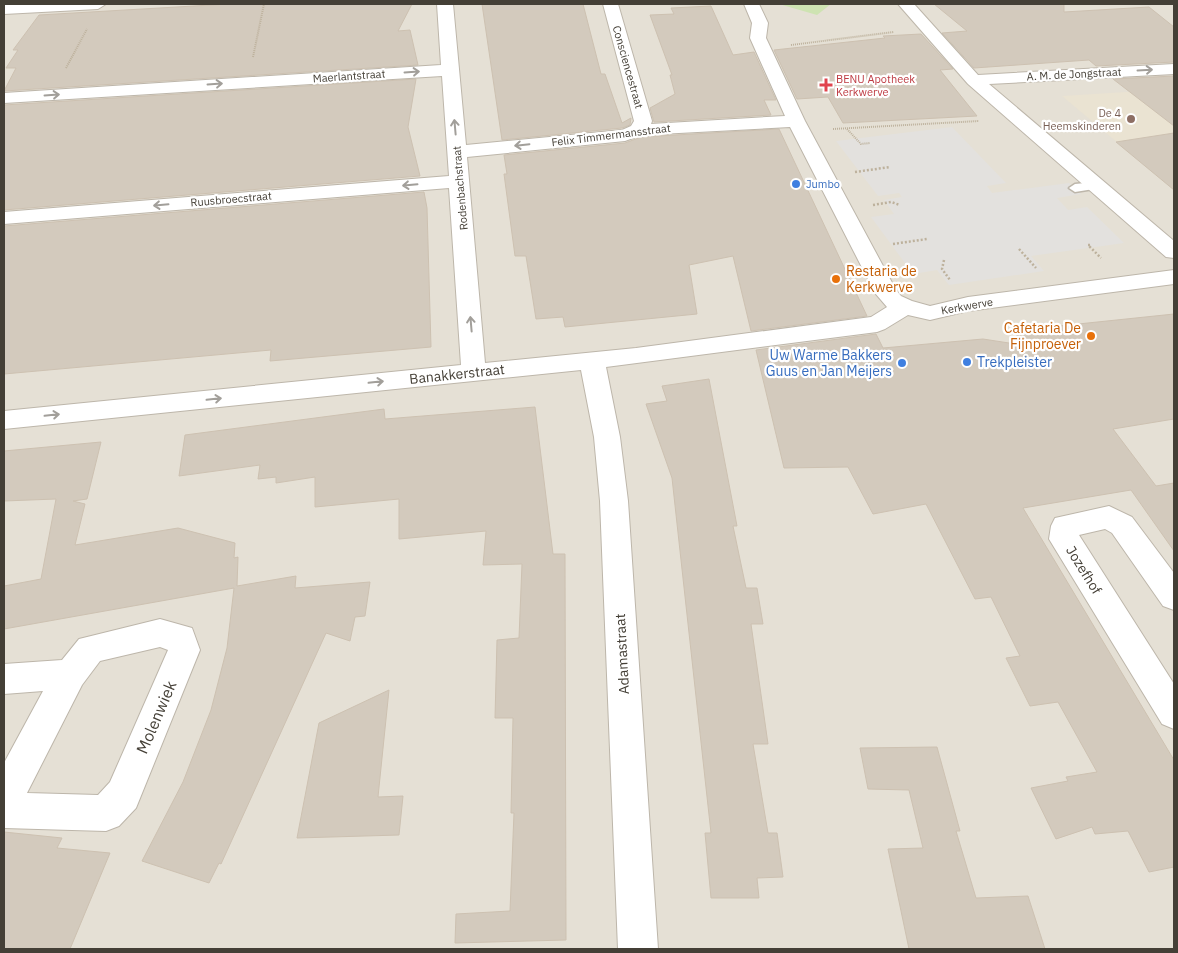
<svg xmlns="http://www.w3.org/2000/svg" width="1178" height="953" font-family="'IBM Plex Sans',sans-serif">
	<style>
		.residential { fill: #e5e0d5 }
		.education { fill: #eae3d2 }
		.green { fill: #cee3b2 }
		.parking { fill: #e3e1de }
		.building { fill: #d3cabd; stroke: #cdc1b1 }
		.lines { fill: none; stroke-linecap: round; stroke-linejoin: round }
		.service-casing { stroke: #bdb6aa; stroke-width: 3 }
		.minor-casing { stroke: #bdb6aa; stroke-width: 2 }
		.path-far1 { stroke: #bdb19c; stroke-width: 2; stroke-dasharray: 1 1; stroke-linecap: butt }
		.path { stroke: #bdb19c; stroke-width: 2.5; stroke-dasharray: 2 2; stroke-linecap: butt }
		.service { fill: #fff; fill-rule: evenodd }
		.minor { fill: #fff; fill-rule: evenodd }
		.oneway { stroke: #a29f9a }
		.health-dot { fill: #e0444e; stroke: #fff; stroke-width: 2 }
		.education-dot { fill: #8d6e63; stroke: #fff; stroke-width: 2 }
		.shop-dot { fill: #3f7fe0; stroke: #fff; stroke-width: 2 }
		.food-dot { fill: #e8710a; stroke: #fff; stroke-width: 2 }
		.labels { text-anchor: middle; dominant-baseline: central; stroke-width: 4.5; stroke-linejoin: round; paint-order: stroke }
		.far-street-label { font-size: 11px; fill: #443f36; stroke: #fff }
		.far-health-label { font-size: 11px; fill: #be3a42; stroke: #fff; text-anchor: start }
		.far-education-label { font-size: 11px; fill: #785e54; stroke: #fff; text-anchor: end }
		.far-shop-label { font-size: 11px; fill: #366cbe; stroke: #fff; text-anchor: start }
		.food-label { font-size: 14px; fill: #c56008; stroke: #fff; text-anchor: start }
		.shop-label { font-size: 14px; fill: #366cbe; stroke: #fff; text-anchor: end }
		.street-label { font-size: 14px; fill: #443f36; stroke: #fff }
		.near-street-label { font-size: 16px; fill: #443f36; stroke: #fff }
	</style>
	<rect width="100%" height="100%" fill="#f2eee7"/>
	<!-- residential -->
	<rect class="residential" x="4" y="4" width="1170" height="945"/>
	<!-- education -->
	<path class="education" d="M 1174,89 L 1174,190 L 1062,96 Z"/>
	<!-- green -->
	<path class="green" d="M 779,4 L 831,4 L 817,15 Z"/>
	<!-- parking -->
	<path class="parking" d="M 952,127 L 1006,183 L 987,186 L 992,193 L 1069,183 L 1081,194 L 1057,198 L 1068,210 L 1087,207 L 1124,243 L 1031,256 L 1044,271 L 949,285 L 937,270 L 913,274 L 871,217 L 894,214 L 884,200 L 902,197 L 899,193 L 878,196 L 836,141 Z"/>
	<!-- building -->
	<g class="building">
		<path d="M 228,4 L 412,4 L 398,31 L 410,30 L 418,65 L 4,91 L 16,68 L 6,68 L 18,50 L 13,50 L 39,15 Z"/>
		<path d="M 482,4 L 583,4 L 601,74 L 605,74 L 622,123 L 631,118 L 630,125 L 622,128 L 502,140 Z"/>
		<path d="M 934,4 L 1064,4 L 1064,12 L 1149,7 L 1174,27 L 1174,62 L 1096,66 L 1089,60 L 974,68 L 942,33 L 967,31 Z"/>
		<path d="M 711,6 L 733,55 L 754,52 L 776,100 L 764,100 L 771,115 L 654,122 L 650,108 L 675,94 L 670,75 L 672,75 L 650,15 L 674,14 L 671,8 Z"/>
		<path d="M 921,34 L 953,69 L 940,70 L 977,116 L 843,123 L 828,97 L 797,99 L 774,50 L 885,38 L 883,36 Z"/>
		<path d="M 1174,76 L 1174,126 L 1113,79 Z"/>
		<path d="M 416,79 L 408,127 L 420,176 L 4,210 L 4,105 Z"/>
		<path d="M 779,129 L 867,316 L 751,331 L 733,256 L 689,265 L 697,314 L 565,327 L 563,317 L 536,319 L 526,256 L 515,256 L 504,174 L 507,174 L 504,155 L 625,143 L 641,137 Z"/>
		<path d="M 1174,133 L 1174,190 L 1116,142 Z"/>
		<path d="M 424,192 L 427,208 L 431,347 L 270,361 L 271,350 L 4,374 L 4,226 Z"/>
		<path d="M 1174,314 L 1174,419 L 1113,429 L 1156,486 L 1174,483 L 1174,551 L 1131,490 L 1023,508 L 1174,760 L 1174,867 L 1149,872 L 1128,831 L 1095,834 L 1092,827 L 1056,839 L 1031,788 L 1068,781 L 1066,777 L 1097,772 L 1058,702 L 1030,706 L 1006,658 L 1020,656 L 991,597 L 975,599 L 926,504 L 873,514 L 848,467 L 784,468 L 756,350 L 876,334 L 883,348 L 983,339 L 1022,345 L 1015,332 L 1064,333 L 1059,326 Z"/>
		<path d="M 709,379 L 737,526 L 733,526 L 746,588 L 757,588 L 763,624 L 751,624 L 768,744 L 753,744 L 768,833 L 777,833 L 783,877 L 757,878 L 759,898 L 711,898 L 705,833 L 711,833 L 672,478 L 646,404 L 667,401 L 662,386 Z"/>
		<path d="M 535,407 L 553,554 L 565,554 L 566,940 L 455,943 L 456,914 L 510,911 L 514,813 L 511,813 L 513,718 L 495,718 L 497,640 L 519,638 L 522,564 L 483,565 L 486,531 L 399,539 L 399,499 L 315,507 L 315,477 L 276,483 L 276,477 L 258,479 L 260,465 L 179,476 L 185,435 L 384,409 L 385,419 Z"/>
		<path d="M 101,442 L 87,499 L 73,501 L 85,504 L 75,545 L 178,528 L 235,543 L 234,558 L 238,557 L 237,586 L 296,576 L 295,588 L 370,582 L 365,616 L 355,617 L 350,641 L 326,633 L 221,864 L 219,863 L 209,883 L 142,861 L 183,782 L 211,710 L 227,648 L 234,588 L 4,629 L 4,586 L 41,579 L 56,499 L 4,501 L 4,451 Z"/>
		<path d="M 389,690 L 378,797 L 403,796 L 399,835 L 297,838 L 319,723 Z"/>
		<path d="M 937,747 L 960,831 L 956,831 L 976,898 L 1028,896 L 1045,949 L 909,949 L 888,849 L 923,848 L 909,790 L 868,789 L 860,748 Z"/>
		<path d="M 4,832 L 62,838 L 57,848 L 110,853 L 70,949 L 4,949 Z"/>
	</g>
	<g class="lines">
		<defs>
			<path id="service" d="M 1096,182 L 1102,186 L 1100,188 L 1075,192 L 1069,188 L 1075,184 Z"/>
			<g id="minor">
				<path d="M 4,4 L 106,4 L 98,9 L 4,14 Z"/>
				<path d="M 437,4 L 453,4 L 466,145 L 622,130 L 631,126 L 634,121 L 603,4 L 618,4 L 652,121 L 651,124 L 785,116 L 750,38 L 752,23 L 744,4 L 759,4 L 768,23 L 766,38 L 805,121 L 896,290 L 901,296 L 912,301 L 930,306 L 968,297 L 1174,270 L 1174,284 L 968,311 L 930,320 L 908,315 L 885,329 L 877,332 L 606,367 L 620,437 L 628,501 L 658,949 L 618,949 L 600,501 L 594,437 L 581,370 L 4,429 L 4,411 L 461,365 L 449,188 L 4,224 L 4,212 L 449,176 L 442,76 L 4,103 L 4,93 L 441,65 ZM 790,127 L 875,293 L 887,307 L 871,317 L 636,348 L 485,363 L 467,157 L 625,141 L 641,135 Z"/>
				<path d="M 898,4 L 914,4 L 978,75 L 1174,64 L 1174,74 L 989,84 L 1174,241 L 1174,258 L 1166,257 L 968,84 Z"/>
				<path d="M 1109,506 L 1132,517 L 1174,573 L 1174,610 L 1163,606 L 1112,533 L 1105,529 L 1079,535 L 1174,684 L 1174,729 L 1162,724 L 1049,539 L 1051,526 L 1055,518 Z"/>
				<path d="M 160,619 L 192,628 L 200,650 L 136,808 L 119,826 L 106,831 L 4,828 L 4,763 L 43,691 L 4,694 L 4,664 L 62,660 L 79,639 ZM 160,647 L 168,650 L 110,782 L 98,795 L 27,793 L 82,685 L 100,661 Z"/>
			</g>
		</defs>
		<!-- service casing -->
		<use href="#service" class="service-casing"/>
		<!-- minor casing -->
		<use href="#minor" class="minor-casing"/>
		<!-- path-far1 -->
		<g class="path-far1">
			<path d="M 791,45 L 894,32"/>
			<path d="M 253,57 L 264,4"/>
			<path d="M 66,68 L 87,29"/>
			<path d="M 833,129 L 979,121"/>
			<path d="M 847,129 L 861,144 L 870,143"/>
		</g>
		<!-- path -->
		<g class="path">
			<path d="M 855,172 L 890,167"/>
			<path d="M 873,205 L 891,202 L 900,205"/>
			<path d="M 893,244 L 927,239"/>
			<path d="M 1090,245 L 1088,245 L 1101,258"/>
			<path d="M 1019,249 L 1036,268"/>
			<path d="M 944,260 L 942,269 L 950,280"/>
		</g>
		<!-- service -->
		<use href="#service" class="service"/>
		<!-- minor -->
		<use href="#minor" class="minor"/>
	</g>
	<!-- one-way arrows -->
	<defs><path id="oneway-shaft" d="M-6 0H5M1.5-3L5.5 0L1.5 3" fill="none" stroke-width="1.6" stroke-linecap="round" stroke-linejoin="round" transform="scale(1.25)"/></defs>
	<g class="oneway">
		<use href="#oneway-shaft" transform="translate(1145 70) rotate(-3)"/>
		<use href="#oneway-shaft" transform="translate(412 72) rotate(-4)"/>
		<use href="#oneway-shaft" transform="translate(215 84) rotate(-4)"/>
		<use href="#oneway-shaft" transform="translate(52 95) rotate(-4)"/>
		<use href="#oneway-shaft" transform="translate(455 127) rotate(-95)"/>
		<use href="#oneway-shaft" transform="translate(522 145) rotate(174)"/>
		<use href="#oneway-shaft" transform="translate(410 185) rotate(175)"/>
		<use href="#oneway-shaft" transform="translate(161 205) rotate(175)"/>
		<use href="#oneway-shaft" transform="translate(471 324) rotate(-95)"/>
		<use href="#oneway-shaft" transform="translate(376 382) rotate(-6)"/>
		<use href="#oneway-shaft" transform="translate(214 399) rotate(-6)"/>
		<use href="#oneway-shaft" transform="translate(52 415) rotate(-6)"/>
	</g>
	<!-- markers -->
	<path class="health-dot" d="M823.5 77.5h5v5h5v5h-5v5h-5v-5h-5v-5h5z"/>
	<circle class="education-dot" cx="1131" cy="119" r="5"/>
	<g class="shop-dot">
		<circle cx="796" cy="184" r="5"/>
		<circle cx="967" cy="362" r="5"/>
		<circle cx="902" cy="363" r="5"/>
	</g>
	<g class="food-dot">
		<circle cx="836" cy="279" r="5"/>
		<circle cx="1091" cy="336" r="5"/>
	</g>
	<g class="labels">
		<!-- far-street labels -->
		<g class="far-street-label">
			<text transform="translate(628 67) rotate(74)">Consciencestraat</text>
			<text transform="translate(1074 74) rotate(-3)">A. M. de Jongstraat</text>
			<text transform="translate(349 76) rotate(-4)">Maerlantstraat</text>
			<text transform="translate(611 135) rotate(-7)">Felix Timmermansstraat</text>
			<text transform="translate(460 188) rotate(-95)">Rodenbachstraat</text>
			<text transform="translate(231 199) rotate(-5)">Ruusbroecstraat</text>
			<text transform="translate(967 306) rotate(-10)">Kerkwerve</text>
		</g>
		<!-- far-health labels -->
		<g class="far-health-label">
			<text x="836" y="79">BENU Apotheek<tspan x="836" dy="13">Kerkwerve</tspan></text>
		</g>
		<!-- far-education labels -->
		<g class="far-education-label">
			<text x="1121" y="113">De 4<tspan x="1121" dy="13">Heemskinderen</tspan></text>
		</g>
		<!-- far-shop labels -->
		<g class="far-shop-label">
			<text x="806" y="184">Jumbo</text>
		</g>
		<!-- food labels -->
		<g class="food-label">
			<text x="846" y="271">Restaria de<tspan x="846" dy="16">Kerkwerve</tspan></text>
			<text x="1081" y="328" text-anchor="end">Cafetaria De<tspan x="1081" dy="16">Fijnproever</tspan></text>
		</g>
		<!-- shop labels -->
		<g class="shop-label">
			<text x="892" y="355">Uw Warme Bakkers<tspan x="892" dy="16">Guus en Jan Meijers</tspan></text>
			<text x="977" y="362" text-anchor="start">Trekpleister</text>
		</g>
		<!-- street labels -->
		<g class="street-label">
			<text transform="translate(457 374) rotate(-6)">Banakkerstraat</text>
			<text transform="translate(1084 570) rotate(58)">Jozefhof</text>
			<text transform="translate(622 654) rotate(-93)">Adamastraat</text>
		</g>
		<!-- near-street labels -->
		<g class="near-street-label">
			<text transform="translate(156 717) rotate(-67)">Molenwiek</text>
		</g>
	</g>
	<!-- border -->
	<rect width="1178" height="953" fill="none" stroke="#443f36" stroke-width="10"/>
</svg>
